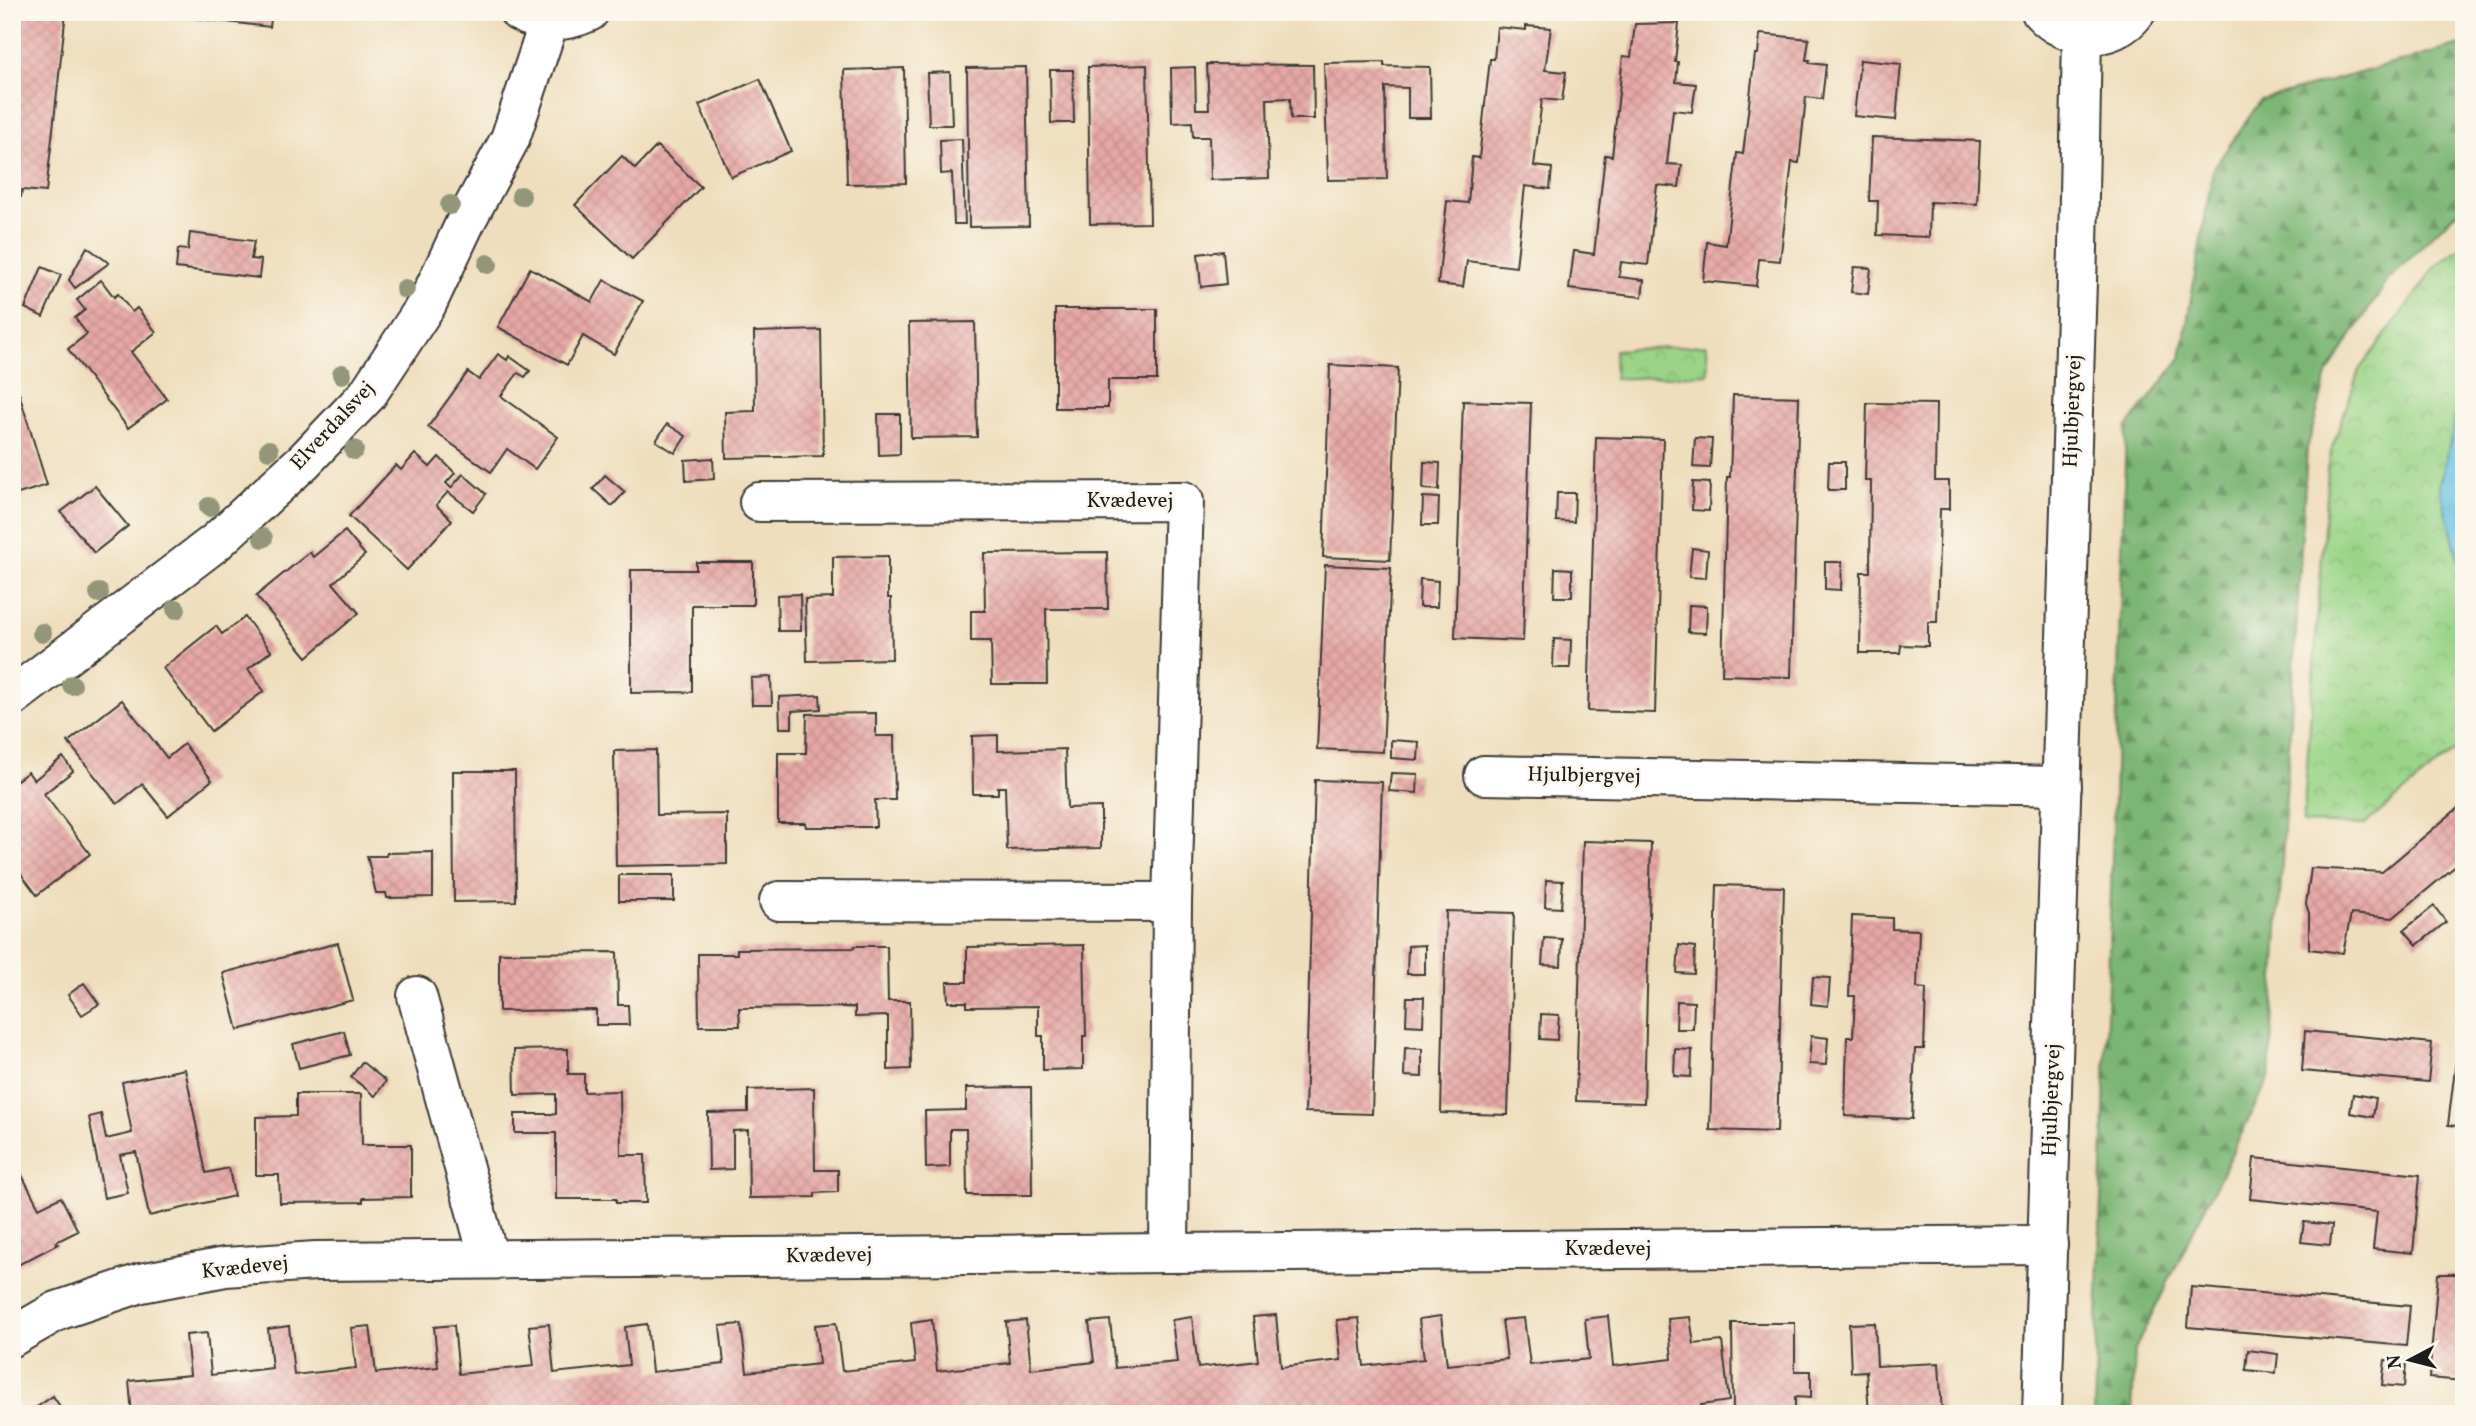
<svg xmlns="http://www.w3.org/2000/svg" width="2476" height="1426" font-family="Vollkorn,serif">
	<style>
		.forest { fill: url(#forest-firs); stroke: #4c6948; stroke-width: 2 }
		.park { fill: url(#park-crowns); stroke: #5b7852; stroke-width: 2 }
		.water { fill: #66c2e4; stroke: #416f80; stroke-width: 2 }
		.building { fill: url(#building-cross-hatch) }
		.lines { fill: none; stroke-linecap: round; stroke-linejoin: round }
		.minor-casing { stroke: #3c3934; stroke-width: 42 }
		.tertiary-casing { stroke: #3c3934; stroke-width: 42 }
		.minor { stroke: #fff; stroke-width: 38 }
		.tertiary { stroke: #fff; stroke-width: 38 }
		.tree { fill: #939679 }
		.labels { text-anchor: middle; dominant-baseline: central; stroke-width: 5; stroke-linejoin: round; paint-order: stroke }
		.street-label { font-size: 21px; fill: #1c1c1c; stroke: #fbf7ec }
	</style>
	<defs>
		<pattern id="forest-firs" width="22" height="20" patternUnits="userSpaceOnUse" patternTransform="scale(1.75)"><rect width="22" height="20" fill="#7bb674"/><path d="M5 1l3.5 6h-7zM16 11l3.5 6h-7z" fill="#64935e"/></pattern>
		<pattern id="park-crowns" width="20" height="18" patternUnits="userSpaceOnUse" patternTransform="scale(1.75)"><rect width="20" height="18" fill="#9ad487"/><path d="M2 6a3 3 0 1 1 6 0M12 15a3 3 0 1 1 6 0" fill="none" stroke="#84b574"/></pattern>
		<pattern id="building-cross-hatch" width="8" height="8" patternUnits="userSpaceOnUse" patternTransform="scale(1.75)"><rect width="8" height="8" fill="#e6a8a6"/><path d="M0 0l8 8M0 8l8-8" fill="none" stroke="#c5908e"/></pattern>
	</defs>
	<rect width="100%" height="100%" fill="#fbf7ec"/>
	<filter id="ink" filterUnits="userSpaceOnUse"><feTurbulence type="fractalNoise" baseFrequency=".0143" numOctaves="2"/><feDisplacementMap in="SourceGraphic" scale="14" xChannelSelector="R" yChannelSelector="G"/><feConvolveMatrix kernelMatrix="1 2 1 2 8 2 1 2 1" color-interpolation-filters="sRGB"/></filter>
	<filter id="wash" filterUnits="userSpaceOnUse"><feTurbulence type="fractalNoise" baseFrequency=".00686" numOctaves="4" result="noise"/><feDisplacementMap in="SourceGraphic" scale="28" xChannelSelector="R" yChannelSelector="G"/><feGaussianBlur stdDeviation="1.57" result="paint"/><feColorMatrix in="noise" values="0 0 0 0 0 0 0 0 0 0 0 0 0 0 0 0 0 1.4 0 .05"/><feComposite in="paint" operator="in"/></filter>
	<g filter="url(#wash)">
		<rect width="100%" height="100%" fill="#efdebd"/>
		<!-- forest -->
		<path class="forest" d="M 2464,44 L 2464,209 L 2453,215 L 2388,280 L 2328,372 L 2307,449 L 2269,1078 L 2135,1349 L 2132,1414 L 2094,1414 L 2126,428 L 2181,358 L 2213,169 L 2261,100 Z"/>
		<!-- park -->
		<g class="park">
			<path d="M 2464,245 L 2464,743 L 2364,825 L 2303,823 L 2328,469 L 2332,448 L 2359,370 L 2438,264 Z"/>
			<path d="M 1707,345 L 1708,374 L 1615,379 L 1614,350 Z"/>
		</g>
		<!-- water -->
		<path class="water" d="M 2464,381 L 2464,568 L 2459,563 L 2440,485 Z"/>
		<g id="blocks">
			<!-- building -->
			<g class="building">
				<path d="M 12,12 L 66,12 L 46,192 L 22,190 L 21,197 L 12,197 Z"/>
				<path d="M 159,12 L 272,12 L 270,27 L 159,14 Z"/>
				<path d="M 1679,23 L 1675,62 L 1678,62 L 1676,82 L 1696,84 L 1692,112 L 1673,110 L 1667,164 L 1682,165 L 1679,187 L 1657,185 L 1648,265 L 1621,262 L 1619,277 L 1644,280 L 1642,297 L 1569,289 L 1574,251 L 1594,254 L 1605,155 L 1612,156 L 1623,56 L 1631,57 L 1635,24 Z"/>
				<path d="M 1526,26 L 1551,28 L 1545,70 L 1566,72 L 1562,101 L 1542,99 L 1534,166 L 1552,168 L 1550,189 L 1525,186 L 1516,267 L 1467,261 L 1463,287 L 1438,284 L 1447,201 L 1468,203 L 1472,157 L 1479,158 L 1490,59 L 1494,59 L 1497,27 L 1526,30 Z"/>
				<path d="M 1760,34 L 1809,39 L 1806,60 L 1810,60 L 1809,63 L 1826,65 L 1822,99 L 1806,97 L 1799,163 L 1792,162 L 1780,261 L 1759,259 L 1756,286 L 1703,281 L 1707,242 L 1726,245 L 1737,153 L 1743,154 L 1755,54 L 1758,54 Z"/>
				<path d="M 1860,60 L 1901,64 L 1896,120 L 1854,116 Z"/>
				<path d="M 1384,62 L 1384,66 L 1430,67 L 1431,118 L 1408,118 L 1408,88 L 1385,87 L 1387,179 L 1328,180 L 1324,63 Z"/>
				<path d="M 1207,64 L 1313,65 L 1314,119 L 1291,119 L 1290,98 L 1267,99 L 1269,178 L 1210,180 L 1209,137 L 1193,137 L 1192,122 L 1172,123 L 1171,68 L 1195,67 L 1196,109 L 1209,109 Z"/>
				<path d="M 1147,65 L 1150,223 L 1090,224 L 1088,67 Z"/>
				<path d="M 1026,67 L 1029,226 L 969,227 L 967,68 Z"/>
				<path d="M 904,68 L 906,183 L 847,184 L 844,70 Z"/>
				<path d="M 1050,70 L 1073,70 L 1074,123 L 1051,123 Z"/>
				<path d="M 950,72 L 952,125 L 929,125 L 927,73 Z"/>
				<path d="M 760,79 L 791,151 L 731,177 L 699,105 Z"/>
				<path d="M 1872,137 L 1980,141 L 1977,204 L 1930,202 L 1929,237 L 1877,235 L 1878,201 L 1869,201 Z"/>
				<path d="M 962,139 L 965,224 L 954,224 L 952,173 L 941,174 L 940,140 Z"/>
				<path d="M 657,146 L 701,187 L 632,259 L 575,205 L 622,156 L 635,169 Z"/>
				<path d="M 190,233 L 254,241 L 251,259 L 261,260 L 259,278 L 176,268 L 178,249 L 188,250 Z"/>
				<path d="M 87,247 L 109,263 L 75,288 L 69,280 Z"/>
				<path d="M 1223,251 L 1226,284 L 1201,287 L 1198,254 Z"/>
				<path d="M 42,267 L 61,275 L 43,317 L 25,308 Z"/>
				<path d="M 1854,267 L 1871,268 L 1868,294 L 1851,292 Z"/>
				<path d="M 530,268 L 592,302 L 604,280 L 643,301 L 614,354 L 583,336 L 567,365 L 498,327 Z"/>
				<path d="M 101,280 L 114,297 L 118,294 L 132,312 L 137,308 L 156,332 L 131,352 L 167,399 L 128,428 L 68,349 L 87,334 L 75,318 L 85,310 L 77,300 Z"/>
				<path d="M 1055,309 L 1157,309 L 1157,380 L 1108,380 L 1108,408 L 1055,408 Z"/>
				<path d="M 975,322 L 977,437 L 911,438 L 909,323 Z"/>
				<path d="M 821,330 L 823,456 L 726,458 L 725,412 L 755,411 L 754,332 Z"/>
				<path d="M 498,354 L 507,360 L 509,356 L 530,371 L 525,377 L 518,373 L 501,396 L 558,437 L 535,469 L 507,449 L 491,472 L 428,427 L 468,372 L 479,380 Z"/>
				<path d="M 1330,365 L 1398,368 L 1390,560 L 1323,557 Z"/>
				<path d="M 18,390 L 47,485 L 12,496 L 12,391 Z"/>
				<path d="M 1733,395 L 1799,397 L 1791,677 L 1722,675 L 1727,477 L 1730,477 Z"/>
				<path d="M 1463,401 L 1531,403 L 1523,641 L 1455,638 Z"/>
				<path d="M 1867,403 L 1936,404 L 1935,481 L 1949,481 L 1949,509 L 1940,509 L 1937,622 L 1928,622 L 1928,646 L 1901,645 L 1900,653 L 1860,653 L 1861,572 L 1870,572 L 1871,481 L 1865,481 Z"/>
				<path d="M 878,414 L 900,414 L 900,454 L 879,455 Z"/>
				<path d="M 667,424 L 686,436 L 675,453 L 656,441 Z"/>
				<path d="M 1596,437 L 1663,439 L 1655,713 L 1588,711 Z"/>
				<path d="M 1695,438 L 1712,439 L 1710,468 L 1693,467 Z"/>
				<path d="M 415,454 L 430,467 L 439,457 L 455,473 L 446,483 L 451,488 L 463,474 L 486,494 L 473,511 L 448,492 L 436,505 L 452,520 L 407,570 L 349,516 L 396,465 L 401,470 Z"/>
				<path d="M 713,458 L 714,479 L 686,481 L 685,460 Z"/>
				<path d="M 1424,462 L 1440,463 L 1439,490 L 1423,489 Z"/>
				<path d="M 1829,462 L 1845,462 L 1845,490 L 1828,490 Z"/>
				<path d="M 605,475 L 625,492 L 612,506 L 593,489 Z"/>
				<path d="M 1693,482 L 1710,483 L 1709,511 L 1692,510 Z"/>
				<path d="M 95,486 L 128,526 L 94,553 L 61,512 Z"/>
				<path d="M 1557,493 L 1575,493 L 1574,522 L 1556,521 Z"/>
				<path d="M 1423,497 L 1439,498 L 1438,525 L 1422,525 Z"/>
				<path d="M 345,531 L 365,555 L 333,583 L 359,613 L 307,657 L 256,596 L 310,552 L 313,557 Z"/>
				<path d="M 1692,548 L 1708,550 L 1706,578 L 1689,577 Z"/>
				<path d="M 1107,552 L 1108,609 L 1046,609 L 1047,684 L 992,684 L 991,641 L 971,641 L 971,611 L 985,611 L 984,553 Z"/>
				<path d="M 888,556 L 888,598 L 891,598 L 892,659 L 807,661 L 805,599 L 833,598 L 833,557 Z"/>
				<path d="M 696,562 L 753,562 L 753,605 L 692,605 L 692,692 L 631,693 L 631,570 L 696,570 Z"/>
				<path d="M 1825,562 L 1842,562 L 1841,590 L 1825,589 Z"/>
				<path d="M 1325,565 L 1391,568 L 1383,752 L 1317,749 Z"/>
				<path d="M 1555,568 L 1572,569 L 1572,597 L 1554,597 Z"/>
				<path d="M 1420,579 L 1438,581 L 1437,607 L 1419,607 Z"/>
				<path d="M 800,594 L 801,631 L 778,631 L 777,595 Z"/>
				<path d="M 1689,605 L 1707,606 L 1706,633 L 1688,632 Z"/>
				<path d="M 245,617 L 271,651 L 248,669 L 264,691 L 211,731 L 163,668 L 216,626 L 222,634 Z"/>
				<path d="M 1554,639 L 1571,640 L 1570,668 L 1553,668 Z"/>
				<path d="M 771,677 L 772,705 L 752,705 L 751,678 Z"/>
				<path d="M 820,695 L 821,709 L 792,711 L 792,728 L 780,728 L 779,697 Z"/>
				<path d="M 122,700 L 167,758 L 184,744 L 212,780 L 168,816 L 142,784 L 117,804 L 68,742 Z"/>
				<path d="M 876,713 L 876,736 L 894,736 L 895,800 L 875,800 L 876,827 L 806,827 L 805,823 L 778,823 L 778,753 L 806,753 L 807,714 Z"/>
				<path d="M 998,735 L 998,751 L 1065,749 L 1067,808 L 1101,807 L 1101,848 L 1007,850 L 1005,787 L 998,787 L 998,794 L 973,794 L 972,736 Z"/>
				<path d="M 1391,740 L 1419,742 L 1418,760 L 1391,758 Z"/>
				<path d="M 656,750 L 657,815 L 727,814 L 727,864 L 616,866 L 614,751 Z"/>
				<path d="M 63,757 L 73,771 L 44,794 L 90,854 L 37,895 L 12,862 L 12,784 L 28,772 L 34,780 Z"/>
				<path d="M 453,771 L 515,771 L 516,901 L 454,902 Z"/>
				<path d="M 1391,773 L 1418,774 L 1417,793 L 1389,791 Z"/>
				<path d="M 1315,780 L 1382,782 L 1372,1114 L 1305,1112 Z"/>
				<path d="M 2464,803 L 2464,859 L 2393,918 L 2351,914 L 2343,953 L 2309,949 L 2309,913 L 2306,904 L 2311,868 L 2382,872 Z"/>
				<path d="M 1583,841 L 1651,843 L 1644,1103 L 1576,1101 Z"/>
				<path d="M 433,852 L 433,897 L 387,898 L 386,893 L 376,893 L 367,856 L 386,856 L 387,853 Z"/>
				<rect x="619" y="875" width="55" height="26"/>
				<path d="M 1546,880 L 1563,881 L 1561,908 L 1545,907 Z"/>
				<path d="M 1717,885 L 1784,887 L 1777,1132 L 1710,1130 Z"/>
				<path d="M 2434,906 L 2446,922 L 2417,945 L 2404,930 Z"/>
				<path d="M 1446,911 L 1514,913 L 1508,1115 L 1441,1113 Z"/>
				<path d="M 1852,916 L 1892,918 L 1892,929 L 1919,930 L 1917,988 L 1926,989 L 1924,1049 L 1915,1049 L 1912,1119 L 1845,1116 L 1847,1037 L 1853,1037 L 1855,996 L 1849,996 Z"/>
				<path d="M 1544,938 L 1562,939 L 1561,966 L 1542,965 Z"/>
				<path d="M 338,943 L 353,1000 L 238,1030 L 223,973 Z"/>
				<path d="M 1084,945 L 1086,1036 L 1083,1036 L 1083,1069 L 1043,1070 L 1043,1036 L 1038,1036 L 1038,1006 L 967,1007 L 967,1002 L 948,1002 L 947,982 L 967,982 L 967,947 Z"/>
				<path d="M 1425,945 L 1425,974 L 1407,974 L 1408,946 Z"/>
				<path d="M 1679,945 L 1695,947 L 1694,974 L 1677,973 Z"/>
				<path d="M 855,946 L 887,946 L 888,1001 L 910,1001 L 911,1069 L 888,1070 L 888,1016 L 855,1017 L 855,1007 L 739,1008 L 740,1026 L 699,1026 L 698,954 L 737,954 L 737,949 L 854,948 Z"/>
				<path d="M 617,952 L 618,1005 L 628,1005 L 629,1025 L 596,1025 L 596,1010 L 499,1011 L 499,953 Z"/>
				<path d="M 1813,977 L 1830,978 L 1828,1006 L 1811,1004 Z"/>
				<path d="M 84,983 L 99,1004 L 82,1015 L 68,995 Z"/>
				<path d="M 1407,997 L 1424,997 L 1423,1026 L 1406,1025 Z"/>
				<path d="M 1677,1001 L 1694,1002 L 1693,1029 L 1676,1029 Z"/>
				<path d="M 1541,1014 L 1559,1015 L 1557,1040 L 1540,1039 Z"/>
				<path d="M 344,1031 L 350,1055 L 299,1068 L 293,1044 Z"/>
				<path d="M 2305,1031 L 2432,1043 L 2428,1082 L 2302,1071 Z"/>
				<path d="M 1811,1036 L 1828,1038 L 1826,1065 L 1809,1064 Z"/>
				<path d="M 2458,1044 L 2464,1044 L 2464,1127 L 2448,1125 Z"/>
				<path d="M 1405,1048 L 1422,1049 L 1422,1077 L 1404,1076 Z"/>
				<path d="M 568,1049 L 568,1074 L 584,1074 L 584,1092 L 620,1091 L 621,1155 L 645,1155 L 646,1203 L 616,1203 L 616,1199 L 556,1199 L 556,1133 L 515,1133 L 515,1114 L 556,1114 L 556,1094 L 515,1095 L 514,1050 Z"/>
				<path d="M 1675,1049 L 1692,1050 L 1691,1077 L 1674,1076 Z"/>
				<path d="M 362,1062 L 386,1081 L 375,1096 L 351,1077 Z"/>
				<path d="M 185,1069 L 206,1173 L 229,1168 L 234,1196 L 149,1216 L 136,1152 L 120,1155 L 128,1193 L 104,1198 L 89,1117 L 101,1114 L 106,1139 L 132,1133 L 122,1082 Z"/>
				<path d="M 1031,1087 L 1032,1195 L 967,1195 L 966,1129 L 950,1129 L 950,1167 L 926,1168 L 925,1111 L 966,1110 L 966,1088 Z"/>
				<path d="M 814,1088 L 815,1170 L 838,1170 L 838,1192 L 815,1193 L 815,1197 L 749,1198 L 748,1130 L 733,1131 L 733,1169 L 709,1170 L 708,1113 L 748,1112 L 748,1090 Z"/>
				<path d="M 296,1094 L 361,1094 L 362,1145 L 411,1145 L 411,1197 L 363,1198 L 363,1202 L 280,1203 L 279,1175 L 256,1175 L 256,1117 L 296,1116 Z"/>
				<path d="M 2353,1094 L 2376,1098 L 2373,1117 L 2350,1113 Z"/>
				<path d="M 12,1156 L 39,1208 L 61,1197 L 78,1231 L 56,1242 L 58,1244 L 12,1268 Z"/>
				<path d="M 2254,1158 L 2420,1175 L 2413,1253 L 2373,1249 L 2377,1212 L 2250,1199 Z"/>
				<path d="M 2304,1222 L 2332,1225 L 2330,1245 L 2301,1242 Z"/>
				<path d="M 2438,1274 L 2464,1274 L 2464,1381 L 2429,1378 Z"/>
				<path d="M 2191,1287 L 2410,1306 L 2406,1346 L 2188,1327 Z"/>
				<path d="M 1276,1315 L 1281,1367 L 1341,1360 L 1337,1320 L 1359,1318 L 1364,1366 L 1424,1359 L 1419,1319 L 1441,1316 L 1447,1365 L 1507,1359 L 1502,1320 L 1524,1318 L 1530,1365 L 1589,1359 L 1585,1319 L 1608,1316 L 1613,1366 L 1672,1359 L 1668,1319 L 1690,1317 L 1694,1344 L 1722,1341 L 1729,1401 L 1701,1405 L 1702,1414 L 132,1414 L 129,1381 L 190,1375 L 186,1335 L 207,1333 L 211,1375 L 272,1368 L 268,1329 L 289,1326 L 294,1375 L 356,1368 L 351,1328 L 370,1326 L 376,1373 L 438,1367 L 434,1327 L 454,1325 L 459,1374 L 534,1366 L 529,1326 L 549,1324 L 554,1373 L 629,1365 L 625,1327 L 647,1324 L 652,1372 L 724,1364 L 720,1326 L 741,1324 L 747,1372 L 819,1364 L 815,1325 L 836,1323 L 842,1371 L 915,1363 L 911,1323 L 932,1320 L 937,1371 L 1010,1363 L 1006,1322 L 1026,1320 L 1031,1369 L 1094,1362 L 1089,1322 L 1110,1320 L 1115,1368 L 1177,1362 L 1172,1320 L 1192,1317 L 1198,1368 L 1258,1361 L 1253,1317 Z"/>
				<path d="M 1732,1323 L 1795,1323 L 1795,1371 L 1811,1371 L 1811,1398 L 1795,1397 L 1795,1414 L 1733,1414 Z"/>
				<path d="M 1875,1323 L 1877,1366 L 1939,1363 L 1942,1414 L 1869,1414 L 1866,1371 L 1851,1372 L 1849,1324 Z"/>
				<path d="M 2248,1350 L 2278,1354 L 2276,1373 L 2246,1370 Z"/>
				<path d="M 2385,1360 L 2406,1362 L 2404,1387 L 2382,1385 Z"/>
				<path d="M 53,1396 L 65,1414 L 27,1414 Z"/>
			</g>
		</g>
	</g>
	<g filter="url(#ink)">
		<use href="#blocks" fill-opacity="0" stroke="#3c3934" stroke-width="2"/>
		<g class="lines">
			<defs>
				<g id="minor">
					<path d="M 759,502 L 1184,501 L 1172,902 L 1169,1252"/>
					<path d="M 12,697 L 216,542 L 304,461 L 367,395 L 427,304 L 467,219 L 510,139 L 549,22"/>
					<path d="M 1484,775 L 2062,786"/>
					<path d="M 779,901 L 1172,902"/>
					<path d="M 417,996 L 489,1259"/>
					<path d="M 12,1337 L 57,1311 L 141,1283 L 225,1267 L 316,1261 L 2048,1245"/>
					<path d="M 2042,1414 L 2078,249 L 2082,35"/>
				</g>
				<g id="tertiary">
					<path d="M 519,12 C 541,25 567,22 589,12"/>
					<path d="M 2041,12 C 2066,40 2112,44 2136,12"/>
				</g>
			</defs>
			<!-- minor casing -->
			<use href="#minor" class="minor-casing"/>
			<!-- tertiary casing -->
			<use href="#tertiary" class="tertiary-casing"/>
			<!-- minor -->
			<use href="#minor" class="minor"/>
			<!-- tertiary -->
			<use href="#tertiary" class="tertiary"/>
		</g>
		<!-- trees -->
		<g class="tree">
			<circle cx="521" cy="196" r="10"/>
			<circle cx="450" cy="205" r="10"/>
			<circle cx="488" cy="264" r="10"/>
			<circle cx="405" cy="289" r="10"/>
			<circle cx="342" cy="374" r="10"/>
			<circle cx="269" cy="450" r="10"/>
			<circle cx="354" cy="450" r="10"/>
			<circle cx="209" cy="507" r="10"/>
			<circle cx="263" cy="538" r="10"/>
			<circle cx="99" cy="593" r="10"/>
			<circle cx="176" cy="609" r="10"/>
			<circle cx="42" cy="633" r="10"/>
			<circle cx="72" cy="685" r="10"/>
		</g>
	</g>
	<g class="labels">
		<!-- street labels -->
		<g class="street-label">
			<text transform="translate(2073 411) rotate(-88)">Hjulbjergvej</text>
			<text transform="translate(333 426) rotate(-47)">Elverdalsvej</text>
			<text x="1130" y="501">Kvædevej</text>
			<text transform="translate(1584 776) rotate(1)">Hjulbjergvej</text>
			<text transform="translate(2052 1100) rotate(-88)">Hjulbjergvej</text>
			<text x="1608" y="1249">Kvædevej</text>
			<text transform="translate(829 1256) rotate(-1)">Kvædevej</text>
			<text transform="translate(245 1268) rotate(-6)">Kvædevej</text>
		</g>
	</g>
	<!-- margin -->
	<rect width="2476" height="1426" fill="none" stroke="#fbf7ec" stroke-width="42"/>
	<!-- north arrow -->
	<g transform="translate(2410 1360) rotate(263)" stroke="#fbf7ec" stroke-width="5" paint-order="stroke">
	<path d="M0-5L12 26L0 18L-12 26Z" fill="#1c1c1c"/>
	<text y="-10" font-size="19" font-weight="bold" text-anchor="middle" fill="#1c1c1c">N</text>
	</g>
</svg>
